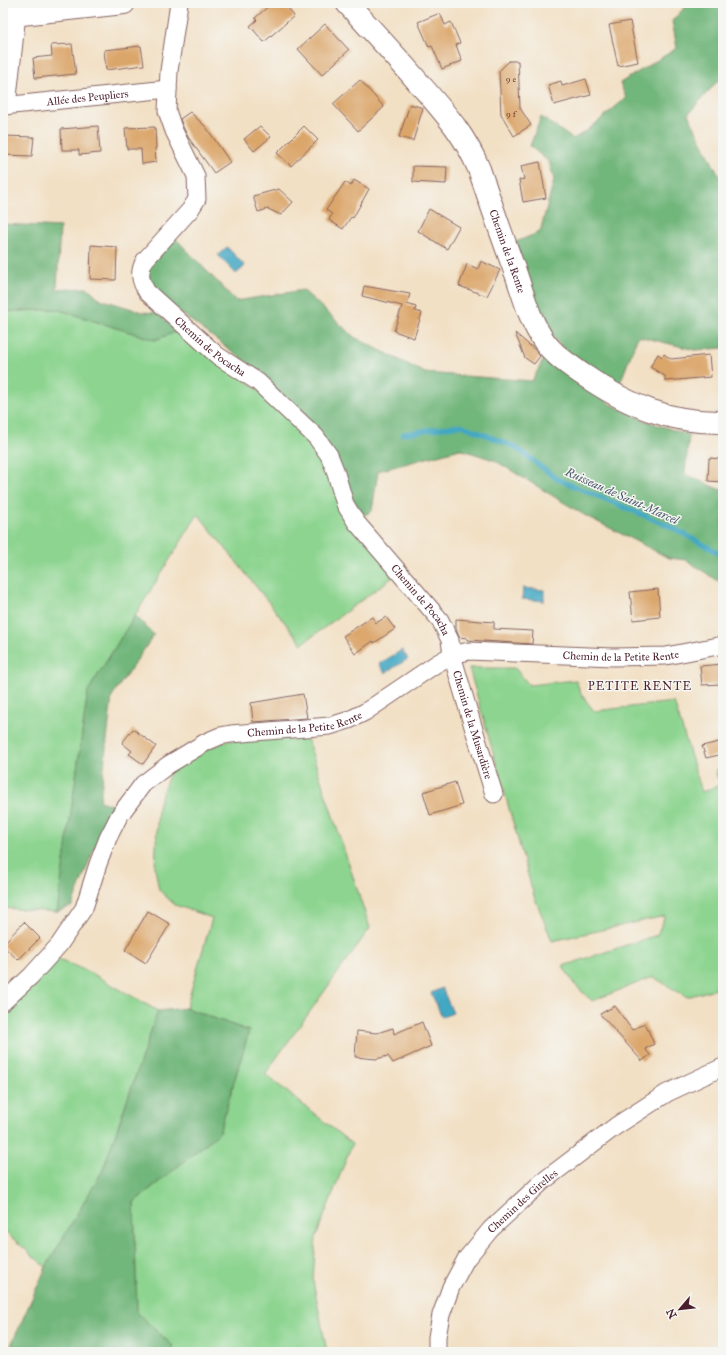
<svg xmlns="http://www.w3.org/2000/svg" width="726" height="1355" font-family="'IM FELL Great Primer',serif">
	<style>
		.green { fill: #8cd48f; stroke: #6b7a5d }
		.forest { fill: #71b67a; stroke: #5e6a52 }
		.water { fill: #43a7c3; stroke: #466377 }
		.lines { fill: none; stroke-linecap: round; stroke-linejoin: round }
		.stream { stroke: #43a7c3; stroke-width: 5 }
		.building { fill: #dba66a }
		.street-casing { stroke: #856361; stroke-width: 19 }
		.secondary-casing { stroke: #856361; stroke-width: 24 }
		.street { stroke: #fff; stroke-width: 17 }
		.secondary { stroke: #fff; stroke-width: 22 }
		.labels { text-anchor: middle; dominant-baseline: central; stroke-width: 3; stroke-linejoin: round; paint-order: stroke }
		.number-label { font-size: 9px; fill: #6e413b }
		.street-label { font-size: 11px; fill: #4a1f2b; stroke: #f6f6f2 }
		.water-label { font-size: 12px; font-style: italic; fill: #475568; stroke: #f6f6f2 }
		.neighbourhood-label { font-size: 12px; letter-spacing: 1px; fill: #4a1f2b; stroke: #f6f6f2 }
	</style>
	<rect width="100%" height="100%" fill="#f6f6f2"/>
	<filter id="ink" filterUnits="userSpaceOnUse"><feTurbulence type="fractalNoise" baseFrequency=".025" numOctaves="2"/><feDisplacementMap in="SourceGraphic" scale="8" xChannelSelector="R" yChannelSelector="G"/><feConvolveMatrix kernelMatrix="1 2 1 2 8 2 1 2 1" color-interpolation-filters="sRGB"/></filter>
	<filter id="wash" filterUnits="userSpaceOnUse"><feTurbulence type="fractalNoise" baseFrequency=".012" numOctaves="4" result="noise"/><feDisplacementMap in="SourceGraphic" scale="16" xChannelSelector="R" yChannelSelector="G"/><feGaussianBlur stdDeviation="0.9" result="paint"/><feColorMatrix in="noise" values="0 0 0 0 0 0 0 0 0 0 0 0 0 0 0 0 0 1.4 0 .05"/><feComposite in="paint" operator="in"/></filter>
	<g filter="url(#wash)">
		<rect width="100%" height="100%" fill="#f2e0c5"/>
		<!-- green -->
		<g class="green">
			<path d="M 56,309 L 155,340 L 178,331 L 268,397 L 322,456 L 393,577 L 302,644 L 198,514 L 88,691 L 57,912 L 3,908 L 3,312 Z"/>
			<path d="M 469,668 L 515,668 L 529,685 L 576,680 L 581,694 L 594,711 L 674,702 L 702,792 L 720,785 L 715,770 L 723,768 L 723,1000 L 715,989 L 687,997 L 653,977 L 592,1001 L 574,984 L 563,966 L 657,935 L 665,916 L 552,941 L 534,896 Z"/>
			<path d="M 255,737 L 307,738 L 370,928 L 265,1074 L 352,1144 L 316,1237 L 313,1281 L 327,1352 L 173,1352 L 172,1345 L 137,1313 L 134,1202 L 219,1133 L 249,1031 L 186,1008 L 212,918 L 175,905 L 159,890 L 155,868 L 158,805 L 170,772 L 201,752 L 227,741 Z"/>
			<path d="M 59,959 L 93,974 L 158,1011 L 103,1170 L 46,1267 L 3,1230 L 3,1014 Z"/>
		</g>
		<!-- forest -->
		<g class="forest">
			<path d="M 689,3 L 723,3 L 723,75 L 688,114 L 723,184 L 723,348 L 695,350 L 638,336 L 619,386 L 565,350 L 547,331 L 537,310 L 516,242 L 540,232 L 554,180 L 549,162 L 530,146 L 541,117 L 573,139 L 588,130 L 626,98 L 620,83 L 677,48 L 672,21 Z"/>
			<path d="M 3,224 L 60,227 L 57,289 L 88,288 L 100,299 L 142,312 L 157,313 L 178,331 L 155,340 L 56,309 L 3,312 Z"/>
			<path d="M 174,237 L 236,301 L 303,290 L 354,337 L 425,373 L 532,381 L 546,355 L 610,404 L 646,421 L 689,435 L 685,474 L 718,489 L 723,489 L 723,584 L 686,560 L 669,558 L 586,516 L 494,460 L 460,449 L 378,471 L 372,511 L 359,518 L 325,441 L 260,372 L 167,303 L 153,285 L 147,274 L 150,264 Z"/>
			<path d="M 135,615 L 154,635 L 112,696 L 100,801 L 114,806 L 93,851 L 72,906 L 57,912 L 88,691 Z"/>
			<path d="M 186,1008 L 249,1031 L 219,1133 L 134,1202 L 137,1313 L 172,1345 L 173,1352 L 8,1352 L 46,1267 L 103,1170 L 158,1011 Z"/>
		</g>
		<!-- water -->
		<g class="water">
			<path d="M 227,247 L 245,266 L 236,274 L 218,255 Z"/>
			<path d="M 523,588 L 544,590 L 544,601 L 522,599 Z"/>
			<path d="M 402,650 L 408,659 L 385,673 L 379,664 Z"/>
			<path d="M 442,988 L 453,1013 L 442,1017 L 431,993 Z"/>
		</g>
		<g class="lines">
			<!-- stream -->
			<path class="stream" d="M 403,434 L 461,425 L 515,447 L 557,479 L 669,526 L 723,555"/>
		</g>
		<g id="blocks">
			<!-- building -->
			<g class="building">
				<path d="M 272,3 L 284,3 L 294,16 L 264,42 L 250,26 L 257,20 L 255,18 Z"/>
				<path d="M 440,13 L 445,25 L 451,22 L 460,43 L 456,45 L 462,61 L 442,69 L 432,46 L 429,47 L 418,22 Z"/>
				<path d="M 630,21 L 638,62 L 618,66 L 609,25 Z"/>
				<path d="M 325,24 L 349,50 L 322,75 L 298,49 Z"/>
				<path d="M 72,44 L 76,74 L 35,78 L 33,58 L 52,56 L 51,45 Z"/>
				<path d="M 141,46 L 144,65 L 106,70 L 104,50 Z"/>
				<path d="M 509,61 L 518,61 L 520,108 L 531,125 L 514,136 L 501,114 L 499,71 Z"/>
				<path d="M 586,79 L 591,95 L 554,105 L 548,85 L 561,81 L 562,86 Z"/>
				<path d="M 360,80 L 384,107 L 358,131 L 333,104 Z"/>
				<path d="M 410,104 L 423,108 L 413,141 L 399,137 Z"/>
				<path d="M 190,112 L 206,127 L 230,162 L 214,173 L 188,137 L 183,127 L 180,119 Z"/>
				<path d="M 98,126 L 100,153 L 79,155 L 79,150 L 62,150 L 61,129 Z"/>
				<path d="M 260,126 L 271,137 L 254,151 L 244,139 Z"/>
				<path d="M 304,126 L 318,140 L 291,166 L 277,153 Z"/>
				<path d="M 155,127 L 156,148 L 155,148 L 156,162 L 142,164 L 141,149 L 127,149 L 125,128 Z"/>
				<path d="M 3,136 L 34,137 L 32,156 L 3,155 Z"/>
				<path d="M 540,162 L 546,198 L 523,202 L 519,180 L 524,179 L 521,166 Z"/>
				<path d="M 413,166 L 447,167 L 446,184 L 413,182 Z"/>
				<path d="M 354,180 L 369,189 L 353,218 L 351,217 L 343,229 L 329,220 L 332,214 L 326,210 L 345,182 L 351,186 Z"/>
				<path d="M 279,189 L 293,202 L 281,215 L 268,209 L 258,212 L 253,196 Z"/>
				<path d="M 429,209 L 459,227 L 447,249 L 418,231 Z"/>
				<path d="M 91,245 L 117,247 L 116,280 L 90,279 Z"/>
				<path d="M 481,261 L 500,270 L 487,296 L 459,286 L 467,264 L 478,269 Z"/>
				<path d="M 364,286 L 410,294 L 407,304 L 416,307 L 415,311 L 422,313 L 414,338 L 394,331 L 402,306 L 362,296 Z"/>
				<path d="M 515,333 L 534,349 L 540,356 L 534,364 L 525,358 Z"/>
				<path d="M 658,354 L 662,357 L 664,354 L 671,359 L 709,355 L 711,377 L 665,381 L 665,376 L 650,367 Z"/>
				<path d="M 709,458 L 723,459 L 723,482 L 708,481 Z"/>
				<path d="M 658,589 L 660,617 L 633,620 L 630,592 Z"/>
				<path d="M 372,617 L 376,623 L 386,617 L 395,629 L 374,643 L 373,641 L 355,654 L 343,636 Z"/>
				<path d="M 456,619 L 494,622 L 494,629 L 533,631 L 532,644 L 467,640 L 467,638 L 459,637 L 456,629 Z"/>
				<path d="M 723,664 L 723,684 L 702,685 L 700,666 Z"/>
				<path d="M 303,694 L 307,718 L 253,722 L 251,703 Z"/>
				<path d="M 133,729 L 156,746 L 143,764 L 129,754 L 132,751 L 122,743 Z"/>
				<path d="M 723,741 L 723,754 L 706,758 L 702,746 Z"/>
				<path d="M 455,782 L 462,805 L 430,815 L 423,792 Z"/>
				<path d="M 148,911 L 170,924 L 146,963 L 125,950 Z"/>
				<path d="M 24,922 L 40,938 L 18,960 L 3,946 L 3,944 Z"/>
				<path d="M 615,1006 L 632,1030 L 645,1023 L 654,1044 L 645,1049 L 650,1055 L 642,1061 L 600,1014 Z"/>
				<path d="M 422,1022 L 431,1046 L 393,1063 L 388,1056 L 376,1059 L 355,1057 L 357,1031 L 377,1033 L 393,1028 L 394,1034 Z"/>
			</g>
		</g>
	</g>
	<g filter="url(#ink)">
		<use href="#blocks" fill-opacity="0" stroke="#856361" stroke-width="1"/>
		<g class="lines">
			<defs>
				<g id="street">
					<path id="s1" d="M 179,3 L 169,71 L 167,111 L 174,131 L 196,176 L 197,199 L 190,210 L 145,260 C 138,272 140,281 147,292 L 218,356 L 258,382 L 316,437 L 329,455 L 335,470 L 345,504 L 356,522 L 440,620 L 450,640 L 452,655 L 472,723 L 494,794"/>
					<path id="s2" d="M 3,106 L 168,89"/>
					<path d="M 7,106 L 17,14 L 23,4"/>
					<path id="s3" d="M 3,1002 L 31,976 L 59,945 L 84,908 L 98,864 L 108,838 L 119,816 L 143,784 L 168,765 L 206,742 L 220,736 L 231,734 L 330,726 L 349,720 L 365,712 L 436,664 L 452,655 L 469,651 L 613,657 L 666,656 L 723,645"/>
					<path id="s4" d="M 437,1352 L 437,1337 L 441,1315 L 451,1287 L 466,1259 L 491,1229 L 542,1182 L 616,1126 L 667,1093 L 723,1067"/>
				</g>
				<g id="secondary">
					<path id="s5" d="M 347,3 C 371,29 395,55 418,82 C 443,111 464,133 479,169 C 491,204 503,239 516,274 C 524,297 530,321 544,341 C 554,355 569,365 582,374 C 627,405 669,423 723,422"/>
					<path d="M 3,16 L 124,3"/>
				</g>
			</defs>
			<!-- street casing -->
			<use href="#street" class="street-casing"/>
			<!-- secondary casing -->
			<use href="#secondary" class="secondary-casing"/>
			<!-- street -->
			<use href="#street" class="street"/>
			<!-- secondary -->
			<use href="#secondary" class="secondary"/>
		</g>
	</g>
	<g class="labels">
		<!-- number labels -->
		<g class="number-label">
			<text x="511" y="78">9 e</text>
			<text x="511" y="113">9 f</text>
		</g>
		<!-- street labels -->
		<g class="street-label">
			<text stroke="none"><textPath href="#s2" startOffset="85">Allée des Peupliers</textPath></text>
			<text stroke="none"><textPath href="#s5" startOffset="300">Chemin de la Rente</textPath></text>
			<text stroke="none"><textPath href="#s1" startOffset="401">Chemin de Pocacha</textPath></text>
			<text stroke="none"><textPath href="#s1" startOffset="737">Chemin de Pocacha</textPath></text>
			<text stroke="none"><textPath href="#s3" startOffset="776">Chemin de la Petite Rente</textPath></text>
			<text stroke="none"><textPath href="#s3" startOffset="440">Chemin de la Petite Rente</textPath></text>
			<text stroke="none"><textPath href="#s1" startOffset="875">Chemin de la Musardière</textPath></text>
			<text stroke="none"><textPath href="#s4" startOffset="180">Chemin des Girelles</textPath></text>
		</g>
		<!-- water labels -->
		<g class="water-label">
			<text transform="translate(622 496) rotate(24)">Ruisseau de Saint-Marcel</text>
		</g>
		<!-- neighbourhood labels -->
		<g class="neighbourhood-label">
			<text x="640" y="686">PETITE RENTE</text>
		</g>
	</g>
	<!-- margin -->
	<rect width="726" height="1355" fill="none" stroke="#f6f6f2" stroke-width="16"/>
	<!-- north arrow -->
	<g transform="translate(680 1309) rotate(242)" stroke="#f6f6f2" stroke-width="3" paint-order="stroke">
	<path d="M0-3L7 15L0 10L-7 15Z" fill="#4a1f2b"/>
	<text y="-6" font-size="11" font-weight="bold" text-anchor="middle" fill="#4a1f2b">N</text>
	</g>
</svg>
